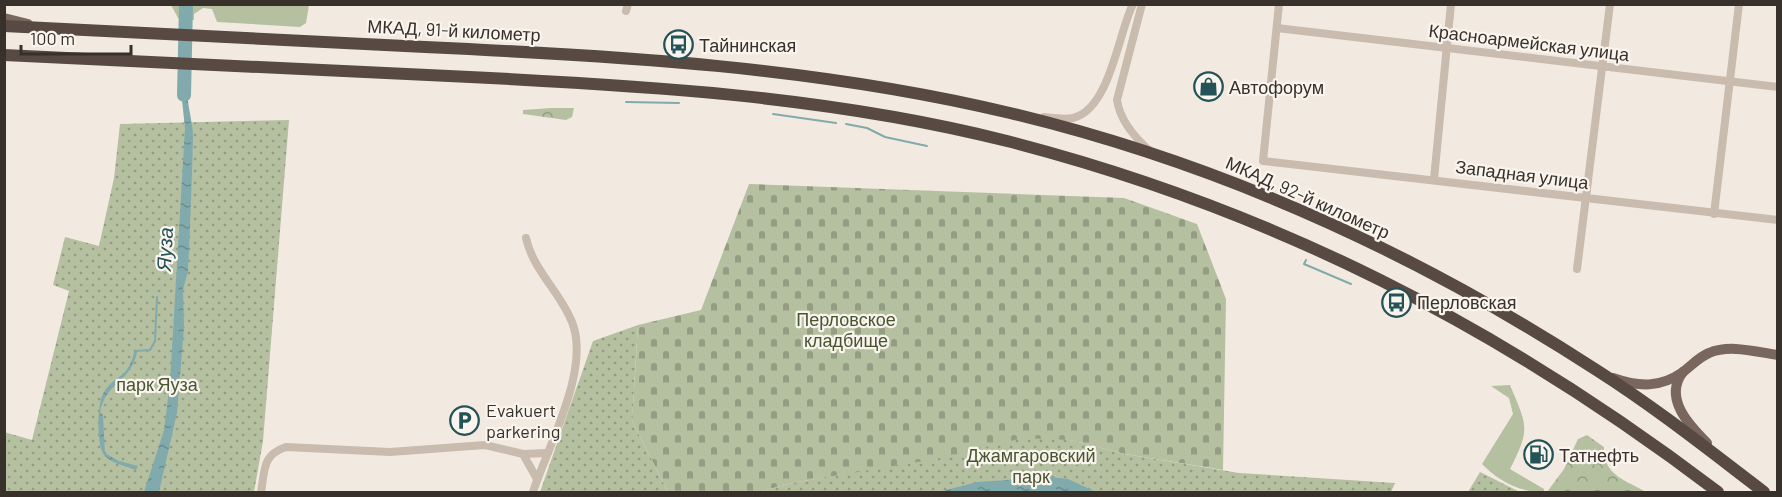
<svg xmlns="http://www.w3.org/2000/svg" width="1782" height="497" font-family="Barlow,sans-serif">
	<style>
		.green { fill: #b5c0a1 }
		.forest { fill: url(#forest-crowns) }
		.cemetery { fill: url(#cemetery-stones) }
		.park { fill: url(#park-dots) }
		.water { fill: url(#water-ripples) }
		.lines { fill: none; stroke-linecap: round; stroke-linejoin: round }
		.stream { stroke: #81aaad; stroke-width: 2 }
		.river { stroke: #81aaad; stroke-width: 14 }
		.minor { stroke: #c9bbad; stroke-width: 8 }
		.major { stroke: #79675d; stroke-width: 10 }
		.highway { stroke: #584a43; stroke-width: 12 }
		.labels { text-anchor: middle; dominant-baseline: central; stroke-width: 4.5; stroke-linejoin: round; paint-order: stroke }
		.street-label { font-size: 18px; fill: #38302b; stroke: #f9f4ed }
		.poi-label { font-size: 18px; fill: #38302b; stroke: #f9f4ed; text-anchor: start }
		.park-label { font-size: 18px; fill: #475531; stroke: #f9f4ed }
		.water-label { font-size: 20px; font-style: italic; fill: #235257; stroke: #f9f4ed }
	</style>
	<defs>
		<pattern id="forest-crowns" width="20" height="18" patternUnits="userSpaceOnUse" patternTransform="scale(1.5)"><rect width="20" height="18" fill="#b5c0a1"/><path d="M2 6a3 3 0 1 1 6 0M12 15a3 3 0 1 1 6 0" fill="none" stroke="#949c83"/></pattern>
		<pattern id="cemetery-stones" width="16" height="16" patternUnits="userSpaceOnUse" patternTransform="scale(1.5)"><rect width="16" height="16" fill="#b5c0a1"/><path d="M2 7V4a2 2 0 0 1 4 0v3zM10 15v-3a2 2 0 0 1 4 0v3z" fill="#949c83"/></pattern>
		<pattern id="park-dots" width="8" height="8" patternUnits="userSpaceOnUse" patternTransform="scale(1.5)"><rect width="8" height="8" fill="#b5c0a1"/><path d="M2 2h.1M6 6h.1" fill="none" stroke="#949c83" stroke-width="1.8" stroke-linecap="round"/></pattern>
		<pattern id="water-ripples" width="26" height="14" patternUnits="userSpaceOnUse" patternTransform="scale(1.5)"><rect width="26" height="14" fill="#81aaad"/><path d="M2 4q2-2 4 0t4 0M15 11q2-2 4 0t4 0" fill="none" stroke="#6b8b8d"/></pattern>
	</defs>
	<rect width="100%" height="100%" fill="#f2eae1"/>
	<!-- green -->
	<g class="green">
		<path d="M 171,5 L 172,4 L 309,5 L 306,23 L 300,27 L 217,22 L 212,9 L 203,8 L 194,14 L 194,20 L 178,18 Z"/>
		<path d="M 1510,385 C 1527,426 1531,428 1510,469 L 1544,489 L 1544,492 C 1521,493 1498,481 1482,464 L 1513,414 L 1509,398 L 1491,386 Z"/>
	</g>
	<!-- forest -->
	<g class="forest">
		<path d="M 551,108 L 574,108 L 572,117 L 566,120 L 523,114 L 523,110 Z"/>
		<path d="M 1587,435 L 1604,447 C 1603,475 1625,480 1646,492 L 1547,492 L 1564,469 L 1578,439 Z"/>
	</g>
	<!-- cemetery -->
	<path class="cemetery" d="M 749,184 L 1124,198 L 1197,224 L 1226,299 L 1223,470 L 1125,454 L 1070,440 L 797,482 L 758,492 L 668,492 L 632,421 L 638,325 L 701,310 Z"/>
	<!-- park -->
	<g class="park">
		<path d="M 289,120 L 263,441 L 254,492 L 5,492 L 4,432 L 32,440 L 69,291 L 53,285 L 65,237 L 99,246 L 114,178 L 120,124 Z"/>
		<path d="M 638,325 L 632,421 L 668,492 L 540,492 L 593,341 Z"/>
		<path d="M 1023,438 L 1070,440 L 1125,454 L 1239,473 L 1395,483 L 1391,492 L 758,492 L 797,482 L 936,459 Z"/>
		<path d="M 1480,472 L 1520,492 L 1468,492 Z"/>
	</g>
	<!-- water -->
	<g class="water">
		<path d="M 183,78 L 190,78 C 183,97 193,117 193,137 C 192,182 190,227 188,272 L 183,289 L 184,327 L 177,413 L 159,492 L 144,492 L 164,430 L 170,382 L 185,128 L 181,91 Z"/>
		<path d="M 135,349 L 137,352 C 131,383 107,380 100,412 L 103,415 L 105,453 L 119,461 L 138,466 L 136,470 C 126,466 114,464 106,457 C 96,450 97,404 103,394 C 114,373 128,382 135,349 Z"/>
		<path d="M 1050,477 L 1068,479 L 1096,492 L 939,492 L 977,482 Z"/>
	</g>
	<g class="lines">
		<!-- stream -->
		<g class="stream">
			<path d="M 626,102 L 679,103"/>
			<path d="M 773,114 L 836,123"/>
			<path d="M 846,124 L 867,128 L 885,137 L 927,146"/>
			<path d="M 1306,260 L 1304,264 L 1351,284"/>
			<path d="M 136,351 L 150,350 L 155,341 L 157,297"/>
		</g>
		<!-- river -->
		<path class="river" d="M 184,95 L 186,4"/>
		<!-- minor -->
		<g class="minor">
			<path d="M 1142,4 L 1117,100 C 1120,121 1135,138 1151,152"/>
			<path d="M 1279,4 L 1263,161 L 1778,220"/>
			<path d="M 626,11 L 628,4"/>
			<path d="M 1277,28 L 1778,87"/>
			<path d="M 1044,117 C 1053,118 1064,120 1073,118 C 1110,109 1118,34 1133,4"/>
			<path d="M 1434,179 L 1451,4"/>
			<path d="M 1714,214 L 1739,4"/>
			<path d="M 526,238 C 533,270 560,292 572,322 C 591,369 548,446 533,492"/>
			<path d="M 1577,269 L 1610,4"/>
			<path d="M 523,454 L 547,453"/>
			<path d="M 261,492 C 265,470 262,455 286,447 L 390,452 L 485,445 L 523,454 L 537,479"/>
		</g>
		<!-- major -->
		<g class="major">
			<path d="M 4,18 L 28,24"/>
			<path d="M 1683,372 C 1663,398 1689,425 1707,443"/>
			<path d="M 1613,378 C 1639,387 1660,388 1683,372 C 1692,365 1699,357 1709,353 C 1730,344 1756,352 1778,355"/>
		</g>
		<!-- highway -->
		<g class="highway">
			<path d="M 4,26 C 145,33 285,40 425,47 C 621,56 818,67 1010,113 C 1219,163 1418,254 1598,371 C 1656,408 1710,451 1764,492"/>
			<path d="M 4,55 C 153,62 301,69 449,76 C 635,85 825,95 1007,141 C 1272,209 1501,327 1718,492"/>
		</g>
	</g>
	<!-- icons -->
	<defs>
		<symbol id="bus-ring" viewBox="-11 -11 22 22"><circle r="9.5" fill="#f9f4ed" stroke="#235257" stroke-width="1.5"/><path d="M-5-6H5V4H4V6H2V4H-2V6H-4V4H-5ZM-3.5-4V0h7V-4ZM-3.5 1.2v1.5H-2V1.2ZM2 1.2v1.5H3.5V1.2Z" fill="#235257"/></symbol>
		<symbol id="shop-ring" viewBox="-11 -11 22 22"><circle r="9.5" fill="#f9f4ed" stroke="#235257" stroke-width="1.5"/><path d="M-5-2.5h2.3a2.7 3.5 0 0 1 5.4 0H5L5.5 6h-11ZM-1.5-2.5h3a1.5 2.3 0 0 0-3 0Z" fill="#235257"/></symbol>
		<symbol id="parking-ring" viewBox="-11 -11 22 22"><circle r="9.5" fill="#f9f4ed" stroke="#235257" stroke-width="1.5"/><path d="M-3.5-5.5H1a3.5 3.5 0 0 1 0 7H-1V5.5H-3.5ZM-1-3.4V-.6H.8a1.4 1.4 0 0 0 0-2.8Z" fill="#235257"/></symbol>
		<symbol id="fuel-ring" viewBox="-11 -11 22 22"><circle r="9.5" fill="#f9f4ed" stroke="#235257" stroke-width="1.5"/><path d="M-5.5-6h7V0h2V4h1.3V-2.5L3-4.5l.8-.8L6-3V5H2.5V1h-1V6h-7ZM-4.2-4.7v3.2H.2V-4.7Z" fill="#235257"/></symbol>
	</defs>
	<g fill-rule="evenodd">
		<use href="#bus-ring" x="662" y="28" width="33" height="33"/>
		<use href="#shop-ring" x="1192" y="70" width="33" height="33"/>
		<use href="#bus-ring" x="1380" y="286" width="33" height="33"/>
		<use href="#parking-ring" x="448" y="404" width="33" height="33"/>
		<use href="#fuel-ring" x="1522" y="438" width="33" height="33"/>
	</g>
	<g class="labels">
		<!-- street labels -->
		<g class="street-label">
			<text transform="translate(454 30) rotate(3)">МКАД, 91-й километр</text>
			<text transform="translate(1529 42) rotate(7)">Красноармейская улица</text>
			<text transform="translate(1522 174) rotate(7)">Западная улица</text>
			<text transform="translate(1308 197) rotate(24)">МКАД, 92-й километр</text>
		</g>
		<!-- poi labels -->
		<g class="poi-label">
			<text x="699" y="45">Тайнинская</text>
			<text x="1229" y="87">Автофорум</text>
			<text x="1417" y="302">Перловская</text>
			<text x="486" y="410">Evakuert<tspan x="486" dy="21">parkering</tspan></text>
			<text x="1559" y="455">Татнефть</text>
		</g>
		<!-- park labels -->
		<g class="park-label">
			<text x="846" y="319">Перловское<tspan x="846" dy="21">кладбище</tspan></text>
			<text x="157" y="384">парк Яуза</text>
			<text x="1031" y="455">Джамгаровский<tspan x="1031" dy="21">парк</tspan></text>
		</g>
		<!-- water labels -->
		<g class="water-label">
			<text transform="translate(164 249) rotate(-87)">Яуза</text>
		</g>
	</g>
	<!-- border -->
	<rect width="1782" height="497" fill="none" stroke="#38302b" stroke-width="12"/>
	<!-- scale -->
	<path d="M21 45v9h110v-9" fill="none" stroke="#38302b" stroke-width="3"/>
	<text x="30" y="45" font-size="18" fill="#38302b" stroke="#f9f4ed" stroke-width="4.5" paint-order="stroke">100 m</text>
</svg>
